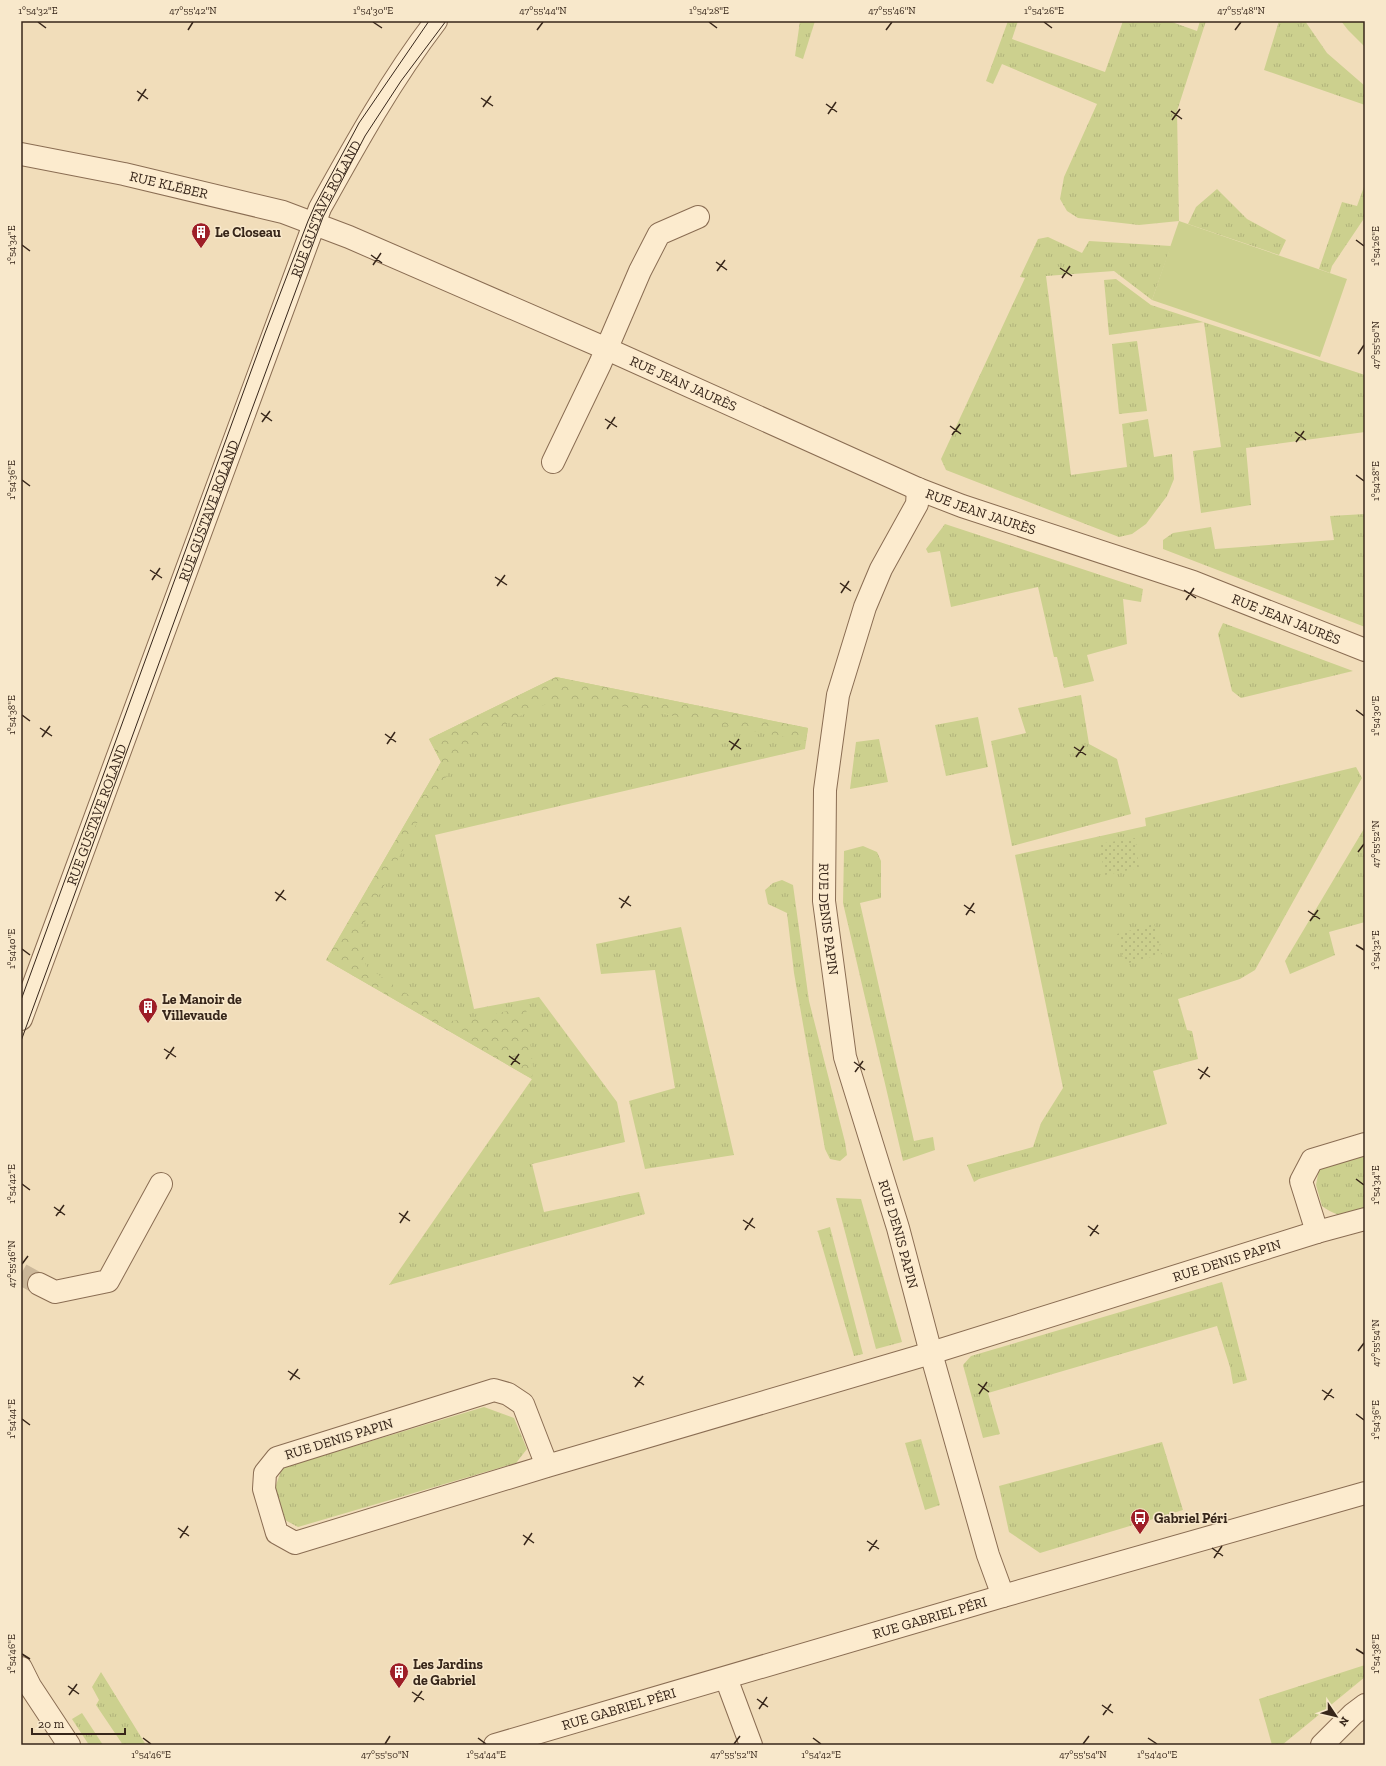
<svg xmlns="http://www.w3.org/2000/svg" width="1386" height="1766" font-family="'Zilla Slab',serif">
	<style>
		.grass { fill: url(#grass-tufts) }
		.forest { fill: url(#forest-crowns) }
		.park { fill: url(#park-dots) }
		.pitch { fill: #ccd08e }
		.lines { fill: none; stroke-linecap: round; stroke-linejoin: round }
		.street-tunnel { stroke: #ccb89a; stroke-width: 22; stroke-dasharray: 22 11; stroke-linecap: butt }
		.street-casing { stroke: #8a6d53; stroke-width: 24 }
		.street { stroke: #fcebce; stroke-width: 22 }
		.tram { stroke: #37261a; stroke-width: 1 }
		.ticks { fill: none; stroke: #37261a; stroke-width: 1.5 }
		.labels { text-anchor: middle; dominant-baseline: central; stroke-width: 3; stroke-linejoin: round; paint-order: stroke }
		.street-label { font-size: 14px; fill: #37261a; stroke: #f8e8cb }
		.poi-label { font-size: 14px; font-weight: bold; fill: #37261a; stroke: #f8e8cb; text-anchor: start }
		.neatline { fill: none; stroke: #37261a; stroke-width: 1.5 }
		.ticks-label { font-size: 10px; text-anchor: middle; fill: #37261a }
	</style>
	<defs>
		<pattern id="grass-tufts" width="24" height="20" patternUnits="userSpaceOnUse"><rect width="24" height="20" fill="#ccd08e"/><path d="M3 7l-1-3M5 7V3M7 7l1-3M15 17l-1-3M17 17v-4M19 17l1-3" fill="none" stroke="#b0b27a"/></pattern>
		<pattern id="forest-crowns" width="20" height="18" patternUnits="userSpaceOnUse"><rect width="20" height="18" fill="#ccd08e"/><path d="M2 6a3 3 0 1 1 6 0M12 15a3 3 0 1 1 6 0" fill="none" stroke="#b0b27a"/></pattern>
		<pattern id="park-dots" width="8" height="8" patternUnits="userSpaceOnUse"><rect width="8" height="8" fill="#ccd08e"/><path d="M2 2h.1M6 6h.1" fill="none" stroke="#b0b27a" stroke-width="1.8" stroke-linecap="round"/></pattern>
	</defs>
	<rect width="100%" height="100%" fill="#f1ddba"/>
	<!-- grass -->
	<g class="grass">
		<path d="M 800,21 L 815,21 L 803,59 L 795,56 Z"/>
		<path d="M 1008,21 L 1018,21 L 1012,39 L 1105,72 L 1123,21 L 1169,21 L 1197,31 L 1200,21 L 1206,21 L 1177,111 L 1179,221 L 1139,225 L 1078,218 L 1067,211 L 1060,199 L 1064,177 L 1097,104 L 1002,64 L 993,84 L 986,81 Z"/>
		<path d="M 1279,21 L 1305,21 L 1327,53 L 1365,86 L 1365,105 L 1264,70 Z"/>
		<path d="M 1365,184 L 1365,217 L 1332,266 L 1330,273 L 1319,269 L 1342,202 L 1357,206 Z"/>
		<path d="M 1217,189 L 1247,219 L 1286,240 L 1279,255 L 1188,224 L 1196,207 Z"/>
		<path d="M 1048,237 L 1082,253 L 1089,241 L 1171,246 L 1152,300 L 1114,271 L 1046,276 L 1071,475 L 1127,467 L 1122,424 L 1148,419 L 1154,457 L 1172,454 L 1174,479 L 1167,496 L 1146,524 L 1132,534 L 1119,537 L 946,470 L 941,459 L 1025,278 L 1020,277 L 1038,239 Z"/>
		<path d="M 1116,279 L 1151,305 L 1365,375 L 1365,432 L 1246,448 L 1251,505 L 1201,513 L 1193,451 L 1221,447 L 1204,322 L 1109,335 L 1104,280 Z"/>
		<path d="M 1137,341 L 1147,411 L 1119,414 L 1112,344 Z"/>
		<path d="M 1365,514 L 1365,627 L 1163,549 L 1163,540 L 1173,533 L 1211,527 L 1215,549 L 1334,540 L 1330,516 Z"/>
		<path d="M 945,524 L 1143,589 L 1141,602 L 1123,599 L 1127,644 L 1087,655 L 1094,681 L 1064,688 L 1057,657 L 1054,657 L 1038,587 L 951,607 L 940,551 L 928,553 L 926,549 Z"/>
		<path d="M 1223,623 L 1353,671 L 1241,698 L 1232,691 L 1218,634 Z"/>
		<path d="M 556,677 L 808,728 L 805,749 L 435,835 L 474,1009 L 539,997 L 617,1102 L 625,1142 L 532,1164 L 544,1212 L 639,1192 L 645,1214 L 389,1285 L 532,1079 L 326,960 L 441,762 L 429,739 Z"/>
		<path d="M 1081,695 L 1089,744 L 1117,759 L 1131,814 L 1012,846 L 991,741 L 1026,733 L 1018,708 Z"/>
		<path d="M 978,717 L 988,767 L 946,776 L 935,725 Z"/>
		<path d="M 879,739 L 888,782 L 850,789 L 856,742 Z"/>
		<path d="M 1356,767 L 1362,778 L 1255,970 L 1240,979 L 1178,999 L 1187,1030 L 1192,1031 L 1198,1059 L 1153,1071 L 1167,1124 L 979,1179 L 974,1182 L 967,1165 L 1033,1147 L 1041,1123 L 1063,1088 L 1015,855 L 1146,826 L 1145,818 Z"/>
		<path d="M 1365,827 L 1365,922 L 1329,932 L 1335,955 L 1290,974 L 1285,961 Z"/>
		<path d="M 863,846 L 877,852 L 881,861 L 881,898 L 860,903 L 914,1141 L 933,1137 L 935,1150 L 903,1161 L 843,903 L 844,851 Z"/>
		<path d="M 782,880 L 793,885 L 809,1001 L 845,1142 L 847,1155 L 840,1161 L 830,1159 L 825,1149 L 794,973 L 787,913 L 768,904 L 765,890 L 773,883 Z"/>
		<path d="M 681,927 L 734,1155 L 645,1169 L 629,1101 L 675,1088 L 655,970 L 601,974 L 596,944 Z"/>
		<path d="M 1365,1152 L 1365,1212 C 1345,1217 1339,1218 1322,1206 L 1316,1185 L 1319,1169 Z"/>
		<path d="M 836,1198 L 861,1199 L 902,1342 L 876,1349 Z"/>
		<path d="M 830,1227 L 863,1354 L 854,1356 L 818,1232 L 817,1231 Z"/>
		<path d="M 1222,1282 L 1247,1380 L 1233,1384 L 1230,1367 L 1217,1326 L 988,1393 L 1000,1434 L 983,1438 L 963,1365 L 971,1356 Z"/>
		<path d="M 484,1407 L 514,1418 L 527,1449 L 516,1463 L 298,1527 L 285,1520 L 274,1491 L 282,1468 Z"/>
		<path d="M 921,1439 L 940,1505 L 925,1510 L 905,1443 Z"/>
		<path d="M 1162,1442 L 1183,1510 L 1040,1553 L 1009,1532 L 999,1486 Z"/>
		<path d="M 1365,1665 L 1365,1677 L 1282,1745 L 1272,1745 L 1259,1699 Z"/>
		<path d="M 101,1672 L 146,1745 L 123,1745 L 96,1705 L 99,1700 L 92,1687 Z"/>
		<path d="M 82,1713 L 103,1745 L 89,1745 L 72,1719 Z"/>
	</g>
	<!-- forest -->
	<path class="forest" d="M 556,677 L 808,728 L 806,741 L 609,704 L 573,700 L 548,703 L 518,717 L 483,738 L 456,761 L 416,825 L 358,935 L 366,966 L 399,989 L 453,1021 L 526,1008 L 533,1066 L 532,1079 L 326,960 L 441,762 L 429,739 Z"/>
	<!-- park -->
	<g class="park">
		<path d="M 1135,838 L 1139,868 L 1105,875 L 1099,844 Z"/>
		<path d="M 1154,924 L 1162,954 L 1125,964 L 1117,934 Z"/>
	</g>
	<!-- pitch -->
	<g class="pitch">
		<path d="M 1341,21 L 1365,21 L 1365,47 L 1348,30 Z"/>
		<path d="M 1179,221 L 1347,279 L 1320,357 L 1152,300 Z"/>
	</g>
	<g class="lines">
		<!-- street-tunnel -->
		<path class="street-tunnel" d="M 21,1274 L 39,1284"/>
		<defs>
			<g id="street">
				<path id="s1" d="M 21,154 L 124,174 L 283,212 L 349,237 L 607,349 L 918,489 L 962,506 L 1193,582 L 1365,650"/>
				<path d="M 553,462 L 600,364 L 640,271 L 659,234 L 698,217"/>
				<path id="s2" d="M 918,489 L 917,504 L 881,569 L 865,607 L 838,695 L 825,790 L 824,901 L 845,1057 L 898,1228 L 931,1353 L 988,1555 L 1003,1596"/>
				<path id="s3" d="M 21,1019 L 320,208 C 356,143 391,80 436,21"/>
				<path d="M 1317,1232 L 1301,1181 L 1312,1160 L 1365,1144"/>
				<path d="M 39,1284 L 55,1292 L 108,1281 L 161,1184"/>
				<path id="s4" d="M 547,1466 L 523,1404 L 508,1394 L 494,1390 L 277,1458 L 265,1473 L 264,1489 L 277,1533 L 295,1543 L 547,1466 L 931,1353 L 1317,1232 L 1365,1219"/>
				<path d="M 21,1668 L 30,1686 L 69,1745"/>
				<path d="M 726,1678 L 751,1745"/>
				<path id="s5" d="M 495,1745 L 1003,1596 L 1365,1493"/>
				<path d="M 1322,1745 L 1353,1714 L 1365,1705"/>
			</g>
		</defs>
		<!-- street casing -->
		<use href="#street" class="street-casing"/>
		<!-- street -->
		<use href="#street" class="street"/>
		<!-- tram -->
		<g class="tram">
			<path d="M 21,1000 L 265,333 L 308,221 L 315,205 L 359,123 L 429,21"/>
			<path d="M 21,1041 L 231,466 L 323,217 L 365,136 L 401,81 L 446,21"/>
		</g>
	</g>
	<!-- ticks -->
	<path class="ticks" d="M 38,22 L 46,28M 373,22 L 382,28M 709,22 L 717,28M 1044,22 L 1052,28M 188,30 L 193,22M 537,30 L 543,22M 886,30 L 892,22M 1235,30 L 1241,22M 137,91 L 148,99M 481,98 L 493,106M 138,101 L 146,89M 826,104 L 837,112M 483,107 L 491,96M 1171,111 L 1182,119M 828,114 L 836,102M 1172,120 L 1180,109M 1356,240 L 1364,246M 22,245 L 30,251M 371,255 L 382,263M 716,262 L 727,270M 373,265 L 381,253M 1060,268 L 1072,276M 717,271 L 725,260M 1062,278 L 1070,266M 1358,354 L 1364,345M 261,413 L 272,421M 605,419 L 617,427M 262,422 L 270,411M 950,426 L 961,434M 607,429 L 615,417M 1295,432 L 1306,440M 952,435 L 960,424M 1296,442 L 1304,431M 1356,475 L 1364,481M 22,480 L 30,486M 150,570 L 162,578M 495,577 L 507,585M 152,580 L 160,568M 840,583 L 851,591M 497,586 L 505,575M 1184,590 L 1196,598M 841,593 L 849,581M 1186,600 L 1194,588M 1356,710 L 1364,716M 22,715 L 30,721M 40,728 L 52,736M 385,734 L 396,742M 42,737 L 50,726M 729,741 L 741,749M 387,744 L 395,732M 1074,747 L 1086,755M 731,750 L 739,739M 1076,757 L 1084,746M 1358,852 L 1364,844M 275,892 L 286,900M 619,898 L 631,906M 276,901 L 284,890M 964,905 L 975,913M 621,908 L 629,896M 1308,911 L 1320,919M 966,915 L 974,903M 1310,921 L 1318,910M 1356,945 L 1364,950M 22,949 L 30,955M 164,1049 L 176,1057M 509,1056 L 520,1064M 166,1059 L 174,1047M 854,1062 L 865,1070M 511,1065 L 519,1054M 1198,1069 L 1210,1077M 855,1072 L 863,1061M 1200,1079 L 1208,1067M 1356,1179 L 1364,1185M 22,1184 L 30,1190M 54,1207 L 65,1215M 399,1213 L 410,1221M 56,1216 L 64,1205M 743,1220 L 755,1228M 400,1223 L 408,1211M 1088,1226 L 1099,1234M 745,1230 L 753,1218M 1090,1236 L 1098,1225M 22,1264 L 28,1256M 1358,1351 L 1364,1343M 288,1371 L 300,1379M 633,1377 L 644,1385M 290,1380 L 298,1369M 978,1384 L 989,1392M 635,1387 L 643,1376M 1322,1390 L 1334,1398M 979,1394 L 987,1382M 1324,1400 L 1332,1389M 1356,1414 L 1364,1420M 22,1419 L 30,1425M 178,1528 L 189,1536M 523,1535 L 534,1543M 180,1538 L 188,1526M 867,1541 L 879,1549M 524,1545 L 532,1533M 1212,1548 L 1223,1556M 869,1551 L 877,1540M 1214,1558 L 1222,1546M 1356,1649 L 1364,1654M 22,1654 L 30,1659M 68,1686 L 79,1694M 412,1692 L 424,1700M 69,1695 L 77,1684M 757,1699 L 768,1707M 414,1702 L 422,1691M 1102,1705 L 1113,1713M 759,1709 L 767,1697M 1103,1715 L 1111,1704M 143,1738 L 151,1744M 478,1738 L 486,1744M 813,1738 L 821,1744M 1148,1738 L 1157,1744M 385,1744 L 390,1736M 734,1744 L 740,1736M 1083,1744 L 1089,1736"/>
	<!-- icons -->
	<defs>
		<symbol id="building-pin" viewBox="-11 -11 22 30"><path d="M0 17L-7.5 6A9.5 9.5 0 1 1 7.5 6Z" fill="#9e1e27" stroke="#f8e8cb"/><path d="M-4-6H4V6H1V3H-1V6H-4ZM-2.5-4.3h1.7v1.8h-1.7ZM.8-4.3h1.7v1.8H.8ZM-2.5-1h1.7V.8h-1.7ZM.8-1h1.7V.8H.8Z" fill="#fff"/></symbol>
		<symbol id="bus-pin" viewBox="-11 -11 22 30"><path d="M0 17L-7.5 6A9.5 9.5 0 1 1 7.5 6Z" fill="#9e1e27" stroke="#f8e8cb"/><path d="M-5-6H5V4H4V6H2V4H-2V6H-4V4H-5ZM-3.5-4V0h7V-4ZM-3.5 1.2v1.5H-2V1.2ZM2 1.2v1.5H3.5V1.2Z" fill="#fff"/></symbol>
	</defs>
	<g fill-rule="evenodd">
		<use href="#building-pin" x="190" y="221" width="22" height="30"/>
		<use href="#building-pin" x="137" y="996" width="22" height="30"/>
		<use href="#bus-pin" x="1129" y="1507" width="22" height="30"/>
		<use href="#building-pin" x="388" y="1661" width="22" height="30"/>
	</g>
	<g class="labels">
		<!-- street labels -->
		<g class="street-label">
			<text stroke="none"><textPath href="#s1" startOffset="151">RUE KLÉBER</textPath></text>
			<text stroke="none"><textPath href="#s3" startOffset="866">RUE GUSTAVE ROLAND</textPath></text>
			<text stroke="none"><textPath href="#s1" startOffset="704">RUE JEAN JAURÈS</textPath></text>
			<text stroke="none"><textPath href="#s3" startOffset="542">RUE GUSTAVE ROLAND</textPath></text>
			<text stroke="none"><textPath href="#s1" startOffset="1028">RUE JEAN JAURÈS</textPath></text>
			<text stroke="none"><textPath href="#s1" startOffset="1352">RUE JEAN JAURÈS</textPath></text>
			<text stroke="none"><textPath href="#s3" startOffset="218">RUE GUSTAVE ROLAND</textPath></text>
			<text stroke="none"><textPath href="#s2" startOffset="448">RUE DENIS PAPIN</textPath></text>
			<text stroke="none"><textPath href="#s2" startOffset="772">RUE DENIS PAPIN</textPath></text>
			<text stroke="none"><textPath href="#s4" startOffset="1402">RUE DENIS PAPIN</textPath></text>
			<text transform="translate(339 1439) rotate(-17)">RUE DENIS PAPIN</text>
			<text stroke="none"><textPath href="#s5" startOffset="453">RUE GABRIEL PÉRI</textPath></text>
			<text stroke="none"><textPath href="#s5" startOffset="129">RUE GABRIEL PÉRI</textPath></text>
		</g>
		<!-- poi labels -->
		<g class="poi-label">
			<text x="215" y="232">Le Closeau</text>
			<text x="162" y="999">Le Manoir de<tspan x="162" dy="16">Villevaude</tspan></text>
			<text x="1154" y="1518">Gabriel Péri</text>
			<text x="413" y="1664">Les Jardins<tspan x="413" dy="16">de Gabriel</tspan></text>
		</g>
	</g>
	<!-- border -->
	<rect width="1386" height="1766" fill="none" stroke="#f8e8cb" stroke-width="44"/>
	<!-- north arrow -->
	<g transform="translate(1336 1716) rotate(125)" stroke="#f8e8cb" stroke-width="3" paint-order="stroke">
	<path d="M0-3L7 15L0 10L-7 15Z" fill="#37261a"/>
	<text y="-6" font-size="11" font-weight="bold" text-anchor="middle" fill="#37261a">N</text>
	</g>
	<!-- scale -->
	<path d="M32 1728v6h93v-6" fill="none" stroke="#37261a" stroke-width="2"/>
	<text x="38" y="1728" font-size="12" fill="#37261a" stroke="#f8e8cb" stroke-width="3" paint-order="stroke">20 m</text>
	<rect x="22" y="22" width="1342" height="1722" class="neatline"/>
	<g class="ticks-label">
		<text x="38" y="14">1°54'32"E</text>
		<text x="193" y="14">47°55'42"N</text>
		<text x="373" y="14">1°54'30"E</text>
		<text x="543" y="14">47°55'44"N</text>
		<text x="709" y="14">1°54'28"E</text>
		<text x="892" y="14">47°55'46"N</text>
		<text x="1044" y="14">1°54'26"E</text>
		<text x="1241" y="14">47°55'48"N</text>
		<text transform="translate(11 245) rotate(-90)" y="4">1°54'34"E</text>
		<text transform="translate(1375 246) rotate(-90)" y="4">1°54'26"E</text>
		<text transform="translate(1375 345) rotate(-90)" y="4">47°55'50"N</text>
		<text transform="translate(11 480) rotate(-90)" y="4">1°54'36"E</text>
		<text transform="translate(1375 481) rotate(-90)" y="4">1°54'28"E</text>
		<text transform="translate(11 715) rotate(-90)" y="4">1°54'38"E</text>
		<text transform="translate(1375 716) rotate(-90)" y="4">1°54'30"E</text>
		<text transform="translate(1375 844) rotate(-90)" y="4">47°55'52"N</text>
		<text transform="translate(11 949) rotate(-90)" y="4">1°54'40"E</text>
		<text transform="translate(1375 950) rotate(-90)" y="4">1°54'32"E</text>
		<text transform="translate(11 1184) rotate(-90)" y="4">1°54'42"E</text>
		<text transform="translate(1375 1185) rotate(-90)" y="4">1°54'34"E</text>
		<text transform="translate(11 1264) rotate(-90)" y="4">47°55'46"N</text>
		<text transform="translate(1375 1343) rotate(-90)" y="4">47°55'54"N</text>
		<text transform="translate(11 1419) rotate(-90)" y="4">1°54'44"E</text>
		<text transform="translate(1375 1420) rotate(-90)" y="4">1°54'36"E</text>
		<text transform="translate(11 1654) rotate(-90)" y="4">1°54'46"E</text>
		<text transform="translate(1375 1654) rotate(-90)" y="4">1°54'38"E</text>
		<text x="151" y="1758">1°54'46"E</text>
		<text x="385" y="1758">47°55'50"N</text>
		<text x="486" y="1758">1°54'44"E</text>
		<text x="734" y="1758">47°55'52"N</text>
		<text x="821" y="1758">1°54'42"E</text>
		<text x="1083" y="1758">47°55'54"N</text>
		<text x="1157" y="1758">1°54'40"E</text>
	</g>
</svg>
